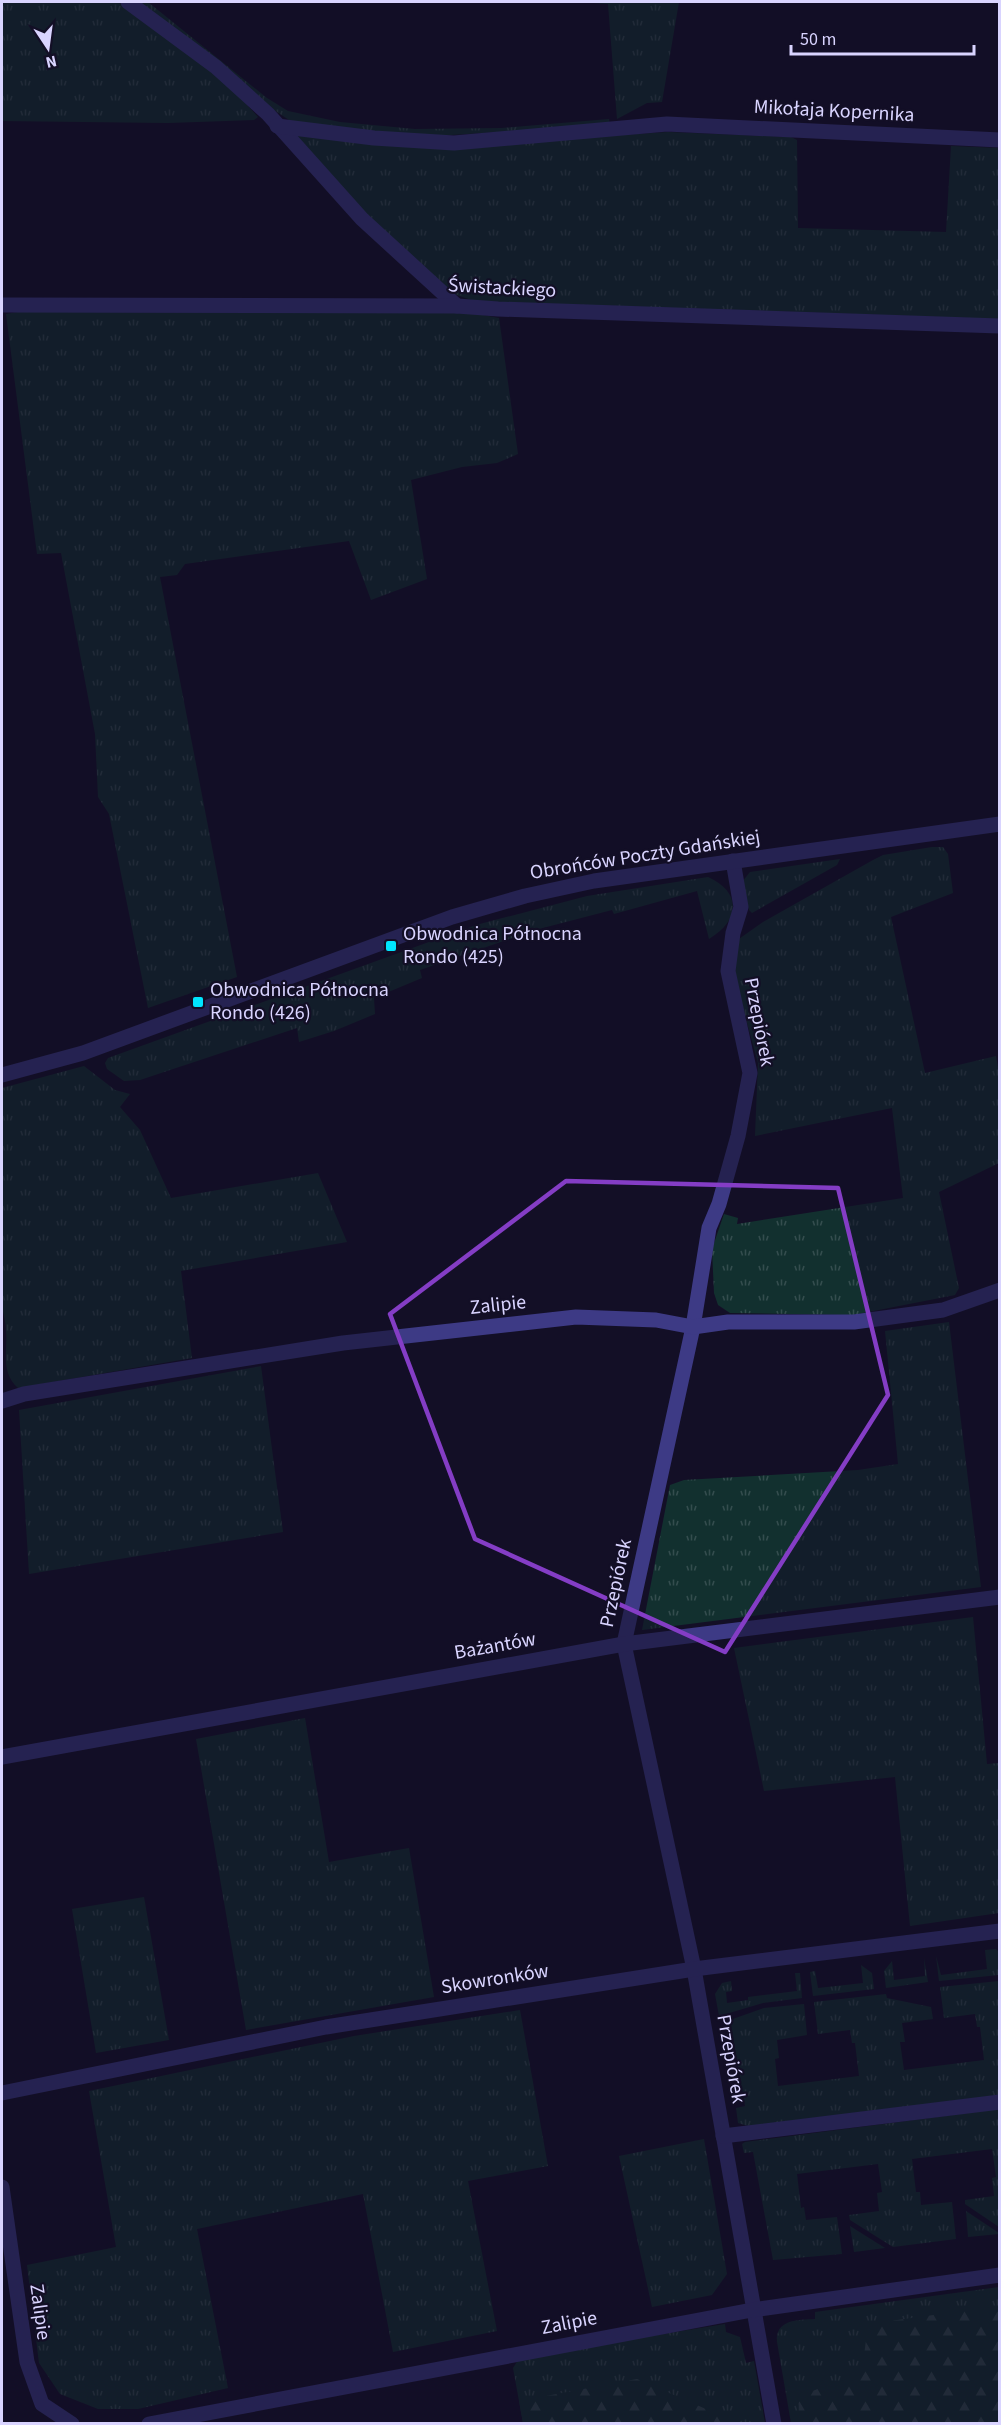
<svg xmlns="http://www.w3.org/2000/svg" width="1001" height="2425" font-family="'Source Sans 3',sans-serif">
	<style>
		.grass { fill: url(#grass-tufts) }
		.forest { fill: url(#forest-firs) }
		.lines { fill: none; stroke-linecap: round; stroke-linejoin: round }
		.minor { stroke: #3d3a85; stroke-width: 15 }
		.marked { fill: none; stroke: #843dc5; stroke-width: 4.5; stroke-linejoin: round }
		.poi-dot { fill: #00e5ff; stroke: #130f26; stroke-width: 2 }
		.labels { text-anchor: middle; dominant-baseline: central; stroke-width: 4.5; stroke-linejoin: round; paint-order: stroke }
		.street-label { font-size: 20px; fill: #d9d4ff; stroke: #130f26 }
		.poi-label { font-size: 20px; fill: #d9d4ff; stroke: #130f26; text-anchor: start }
	</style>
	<defs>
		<pattern id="grass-tufts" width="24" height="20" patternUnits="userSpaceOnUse" patternTransform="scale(1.5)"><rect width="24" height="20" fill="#12302f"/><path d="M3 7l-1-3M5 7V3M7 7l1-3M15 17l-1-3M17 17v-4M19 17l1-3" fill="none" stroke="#344d4e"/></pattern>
		<pattern id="forest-firs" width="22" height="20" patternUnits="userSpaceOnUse" patternTransform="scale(1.5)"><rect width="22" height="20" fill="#12302f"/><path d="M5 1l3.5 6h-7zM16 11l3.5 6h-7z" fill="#344d4e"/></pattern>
	</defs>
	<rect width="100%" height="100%" fill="#130f26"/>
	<!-- grass -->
	<g class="grass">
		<path d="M 2,2 L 118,2 L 223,79 L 258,117 L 254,120 L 168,123 L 2,121 Z"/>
		<path d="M 137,2 L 148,2 L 267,98 L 288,111 L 340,122 L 415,129 L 502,128 L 609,119 L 610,125 L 420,137 L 292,122 L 265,104 Z"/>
		<path d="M 579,2 L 679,2 L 662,102 L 647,103 L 617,119 L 608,4 Z"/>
		<path d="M 668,132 L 791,137 L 797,140 L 798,228 L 946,232 L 951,146 L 999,148 L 999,319 L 475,301 L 450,293 L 381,232 L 291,133 L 338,140 L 591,137 Z"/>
		<path d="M 451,309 L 499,318 L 518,454 L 497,463 L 462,467 L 411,480 L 427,579 L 371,600 L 349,541 L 185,564 L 177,575 L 160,577 L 237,977 L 148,1008 L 109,814 L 98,797 L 95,734 L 61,553 L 37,554 L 6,314 L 23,311 Z"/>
		<path d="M 932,847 L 943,847 L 948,854 L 953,893 L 891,917 L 925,1073 L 996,1056 L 999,1073 L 999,1163 L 939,1192 L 959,1288 L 955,1295 L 853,1315 L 730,1313 L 718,1305 L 714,1293 L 712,1249 L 724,1214 L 738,1218 L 737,1224 L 903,1198 L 892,1108 L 755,1136 L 758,1063 L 734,975 L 736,941 L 763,922 L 873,860 L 883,855 Z"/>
		<path d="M 840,859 L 837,865 L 752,913 L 749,910 L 742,882 L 750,872 Z"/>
		<path d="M 708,877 C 742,892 740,921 709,939 L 697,891 L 614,914 L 612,910 L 535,930 L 420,970 L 422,978 L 374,998 L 375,1014 L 334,1031 L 299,1042 L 297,1028 L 140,1080 L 124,1081 L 107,1069 L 105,1063 L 108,1058 L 476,925 L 587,896 Z"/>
		<path d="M 84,1066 L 115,1090 L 130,1094 L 120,1107 L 140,1130 L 171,1198 L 318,1173 L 347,1242 L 181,1271 L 192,1358 L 18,1388 C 0,1371 8,1353 6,1330 C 6,1322 3,1314 2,1306 L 2,1088 Z"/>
		<path d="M 949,1322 L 981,1587 L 642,1630 L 670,1485 L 684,1480 L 858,1470 L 898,1464 L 885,1331 Z"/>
		<path d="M 261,1366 L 283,1532 L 29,1574 L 19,1410 Z"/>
		<path d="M 973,1617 L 987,1764 L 999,1763 L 999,1913 L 910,1926 L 895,1777 L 764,1791 L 734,1648 Z"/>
		<path d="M 305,1718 L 329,1862 L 409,1848 L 434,1997 L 246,2030 L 196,1739 Z"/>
		<path d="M 144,1897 L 169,2040 L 96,2053 L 72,1909 Z"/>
		<path d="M 996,1949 L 999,1952 L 999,1975 L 939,1981 L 936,1956 L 941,1975 L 987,1969 L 985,1950 Z"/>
		<path d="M 924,1958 L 928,1982 L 886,1988 L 884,1971 L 892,1961 L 894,1980 L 925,1976 Z"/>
		<path d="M 861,1965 L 872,1973 L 874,1989 L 813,1996 L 810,1972 L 815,1971 L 818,1988 L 863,1983 Z"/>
		<path d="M 795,1973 L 800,1973 L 802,1998 L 763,2003 L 719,2016 L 715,1994 L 722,1983 L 731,1981 L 732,1991 L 726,1992 L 727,2003 L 748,2000 L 748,1997 L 797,1991 Z"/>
		<path d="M 999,1981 L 999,2095 L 748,2126 L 738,2123 L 736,2108 L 745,2106 L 730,2020 L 764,2008 L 804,2004 L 807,2035 L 777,2040 L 779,2058 L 775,2059 L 778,2086 L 859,2076 L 855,2043 L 852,2043 L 850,2030 L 818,2034 L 814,2002 L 886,1994 L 887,1998 L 931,2007 L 933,2019 L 902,2023 L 905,2042 L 900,2042 L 904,2070 L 984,2060 L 980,2027 L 977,2027 L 975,2014 L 944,2018 L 940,1987 Z"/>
		<path d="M 520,2010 L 548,2166 L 468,2181 L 497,2331 L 393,2352 L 363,2194 L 197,2229 L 228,2388 L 138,2409 L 98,2409 L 60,2394 L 39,2363 L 27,2265 L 116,2247 L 89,2091 L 354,2036 Z"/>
		<path d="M 999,2109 L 999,2227 L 965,2204 L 965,2200 L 994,2196 L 992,2178 L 996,2177 L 992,2149 L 912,2159 L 916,2192 L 920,2192 L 921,2205 L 952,2202 L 956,2239 L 893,2247 L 850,2220 L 849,2215 L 879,2211 L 877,2193 L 882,2192 L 878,2164 L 797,2174 L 801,2208 L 804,2207 L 806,2220 L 837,2217 L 842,2254 L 773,2260 L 753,2152 L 744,2153 L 742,2144 L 745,2142 Z"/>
		<path d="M 704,2139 L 727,2274 L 712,2295 L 652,2307 L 619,2156 Z"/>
		<path d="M 966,2211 L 999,2233 L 999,2234 L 968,2237 Z"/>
		<path d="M 850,2226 L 885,2248 L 854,2252 Z"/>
		<path d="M 999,2287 L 999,2423 L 791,2423 L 777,2342 C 775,2319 798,2320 815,2319 L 815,2312 Z"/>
		<path d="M 725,2324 L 726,2332 L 740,2337 L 746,2363 L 754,2361 L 765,2423 L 523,2423 L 513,2368 L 520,2357 Z"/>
	</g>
	<!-- forest -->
	<g class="forest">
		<path d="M 999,2306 L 999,2423 L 803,2423 L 797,2397 L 862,2372 L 868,2324 Z"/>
		<path d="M 637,2379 L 738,2423 L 523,2423 L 519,2401 Z"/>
	</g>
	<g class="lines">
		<!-- minor -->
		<g class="minor">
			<path d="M 128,2 L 216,67 L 268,114 L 362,219 L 457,306"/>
			<path d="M 277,126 L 374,138 L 454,143 L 667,124 L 1000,140"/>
			<path d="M 2,305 L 457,306 L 498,309 L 1000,326"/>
			<path d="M 733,861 L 741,907 L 733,933 L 728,971 L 750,1073 L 738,1136 L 719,1204 L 709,1228 L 693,1327 L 624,1644 L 694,1969 L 774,2424"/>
			<path d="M 2,1075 L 83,1053 L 452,917 L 525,896 L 594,881 L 1000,824"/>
			<path d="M 2,1401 L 24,1394 L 343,1343 L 576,1317 L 656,1320 L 693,1327 L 728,1322 L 854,1322 L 943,1310 L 1000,1290"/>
			<path d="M 2,1757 L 624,1644 L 1000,1597"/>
			<path d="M 2,2093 L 326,2027 L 694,1969 L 1000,1931"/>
			<path d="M 723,2136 L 1000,2102"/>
			<path d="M 2,2187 L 27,2362 L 42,2404 L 72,2424"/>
			<path d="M 149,2424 L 752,2310 L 1000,2275"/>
		</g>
	</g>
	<!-- marked area -->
	<path d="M0 0H1001V2425H0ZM 566,1181 L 838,1188 L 888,1395 L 725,1652 L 475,1539 L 390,1314 Z" fill="#130f26" fill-opacity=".55" fill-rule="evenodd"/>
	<path class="marked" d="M 566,1181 L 838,1188 L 888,1395 L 725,1652 L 475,1539 L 390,1314 Z"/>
	<!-- markers -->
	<g class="poi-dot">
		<rect x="385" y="940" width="12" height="12" rx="3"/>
		<rect x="192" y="996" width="12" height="12" rx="3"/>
	</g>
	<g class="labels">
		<!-- street labels -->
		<g class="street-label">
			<text transform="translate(834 111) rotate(3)">Mikołaja Kopernika</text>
			<text transform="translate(502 288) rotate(3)">Świstackiego</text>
			<text transform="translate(645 855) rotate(-9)">Obrońców Poczty Gdańskiej</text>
			<text transform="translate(759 1022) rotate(79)">Przepiórek</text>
			<text transform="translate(498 1305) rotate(-6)">Zalipie</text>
			<text transform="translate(616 1583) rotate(-78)">Przepiórek</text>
			<text transform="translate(495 1646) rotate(-10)">Bażantów</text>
			<text transform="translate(495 1979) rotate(-9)">Skowronków</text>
			<text transform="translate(731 2059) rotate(80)">Przepiórek</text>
			<text transform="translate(40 2312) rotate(82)">Zalipie</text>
			<text transform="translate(569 2323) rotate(-11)">Zalipie</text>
		</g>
		<!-- poi labels -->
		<g class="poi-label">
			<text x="403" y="934">Obwodnica Północna<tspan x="403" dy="23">Rondo (425)</tspan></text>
			<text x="210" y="990">Obwodnica Północna<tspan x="210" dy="23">Rondo (426)</tspan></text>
		</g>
	</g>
	<!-- border -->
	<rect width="1001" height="2425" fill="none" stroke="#d9d4ff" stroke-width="6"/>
	<!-- north arrow -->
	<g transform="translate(48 48) rotate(167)" stroke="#130f26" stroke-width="4.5" paint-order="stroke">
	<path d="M0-4.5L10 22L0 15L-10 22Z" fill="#d9d4ff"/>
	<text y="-9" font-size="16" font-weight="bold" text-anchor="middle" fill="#d9d4ff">N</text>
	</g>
	<!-- scale -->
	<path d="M791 45v9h183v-9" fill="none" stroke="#d9d4ff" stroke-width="3"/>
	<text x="800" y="45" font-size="18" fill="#d9d4ff" stroke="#130f26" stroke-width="4.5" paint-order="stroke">50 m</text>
</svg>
